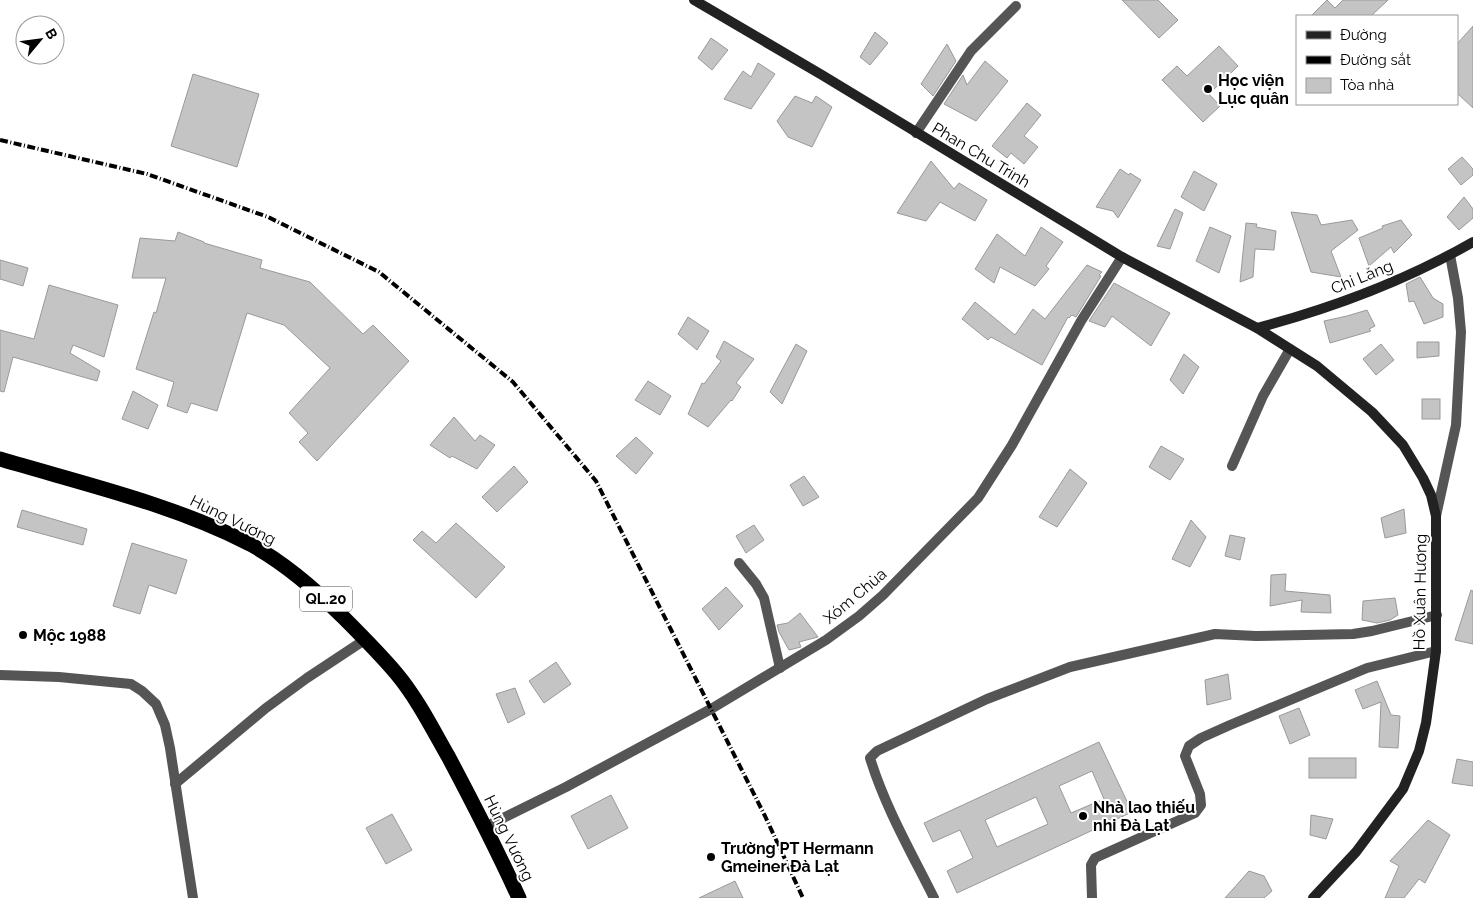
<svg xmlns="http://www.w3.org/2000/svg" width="1473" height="898" font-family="Raleway,sans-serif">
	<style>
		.building { fill: #c4c4c4; stroke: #999; fill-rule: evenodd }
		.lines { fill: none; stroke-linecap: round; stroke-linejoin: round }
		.street { stroke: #555; stroke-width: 10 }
		.secondary { stroke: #222; stroke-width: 10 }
		.highway { stroke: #000; stroke-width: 15 }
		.rail { stroke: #000; stroke-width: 4; stroke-dasharray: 8 2.5 1 2.5; stroke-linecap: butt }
		.poi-dot { fill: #000; stroke: #fff; stroke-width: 2 }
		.labels { text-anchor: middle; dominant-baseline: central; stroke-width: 4; stroke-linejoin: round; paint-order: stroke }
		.shield { fill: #fff; stroke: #4c4c4c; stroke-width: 1 }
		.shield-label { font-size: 15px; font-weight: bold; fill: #000 }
		.poi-label { font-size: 16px; font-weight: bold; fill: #000; stroke: #fff; text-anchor: start }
		.street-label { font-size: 16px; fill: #000; stroke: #fff }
	</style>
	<rect width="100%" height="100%" fill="#fff"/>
	<!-- building -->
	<g class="building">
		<path d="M 1122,0 L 1158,0 L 1178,20 L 1159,38 Z"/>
		<path d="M 1327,0 L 1335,8 L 1343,0 L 1388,0 L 1371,16 L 1311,16 Z"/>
		<path d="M 1473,26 L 1473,108 L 1457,93 L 1457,44 Z"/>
		<path d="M 875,32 L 888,43 L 870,65 L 860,57 Z"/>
		<path d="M 711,38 L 728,50 L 712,70 L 698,58 Z"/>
		<path d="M 947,44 L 956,61 L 933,96 L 921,84 Z"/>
		<path d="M 1219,46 L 1238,66 L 1209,94 L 1220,106 L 1203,122 L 1162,80 L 1177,66 L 1187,76 Z"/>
		<path d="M 985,61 L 1008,81 L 976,121 L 944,104 L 963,75 L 967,85 Z"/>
		<path d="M 758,63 L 775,74 L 751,109 L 724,99 L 743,71 L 751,77 Z"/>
		<path d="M 193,74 L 259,94 L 237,167 L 171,146 Z"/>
		<path d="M 795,96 L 812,103 L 816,96 L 832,107 L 812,147 L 788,137 L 777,121 Z"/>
		<path d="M 1027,103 L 1041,115 L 1024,136 L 1038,147 L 1024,164 L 1011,153 L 1007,158 L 992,146 Z"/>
		<path d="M 1462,157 L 1473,169 L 1473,175 L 1461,185 L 1448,169 Z"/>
		<path d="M 931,161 L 954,189 L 959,183 L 987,200 L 975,221 L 940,202 L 926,221 L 897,213 Z"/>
		<path d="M 1120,169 L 1129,175 L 1130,173 L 1141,180 L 1118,218 L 1113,211 L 1096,207 Z"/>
		<path d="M 1194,171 L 1217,184 L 1204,211 L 1181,197 Z"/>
		<path d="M 1464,197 L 1473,209 L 1473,218 L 1459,230 L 1447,217 Z"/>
		<path d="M 1175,209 L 1183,213 L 1170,249 L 1157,246 Z"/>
		<path d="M 1291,212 L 1317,215 L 1321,225 L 1352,220 L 1358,230 L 1331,251 L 1341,277 L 1311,272 Z"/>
		<path d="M 1401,220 L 1412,235 L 1394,253 L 1391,247 L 1369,266 L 1359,238 L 1383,228 L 1382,226 Z"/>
		<path d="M 1246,223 L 1257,224 L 1256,227 L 1276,231 L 1274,250 L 1255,249 L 1253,277 L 1240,282 Z"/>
		<path d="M 1041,227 L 1063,242 L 1046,266 L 1049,269 L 1035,286 L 1000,267 L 994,283 L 975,269 L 997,234 L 1025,256 Z"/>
		<path d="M 1210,227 L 1231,236 L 1219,273 L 1196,261 Z"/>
		<path d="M 178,232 L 204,242 L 204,243 L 262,260 L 260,268 L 310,282 L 363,334 L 373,325 L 409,361 L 317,461 L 299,442 L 308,433 L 289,413 L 330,368 L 284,325 L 247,313 L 217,411 L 191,403 L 187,413 L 167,406 L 174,382 L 136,369 L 154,312 L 156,313 L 166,278 L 132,278 L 140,238 L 175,241 Z"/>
		<path d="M 0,260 L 28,268 L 23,286 L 0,279 Z"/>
		<path d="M 1087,265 L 1102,272 L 1099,275 L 1101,276 L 1076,317 L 1072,315 L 1069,318 L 1068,317 L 1042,365 L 991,337 L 988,340 L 962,319 L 975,302 L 1015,335 L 1033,309 L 1045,319 Z"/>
		<path d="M 1420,277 L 1433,298 L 1443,304 L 1443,317 L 1424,324 L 1414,301 L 1409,302 L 1406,284 Z"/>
		<path d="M 1114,283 L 1170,313 L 1151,346 L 1112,316 L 1105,327 L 1089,321 Z"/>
		<path d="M 49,285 L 118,305 L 104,357 L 73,345 L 70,353 L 100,371 L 97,381 L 13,357 L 4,392 L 0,391 L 0,330 L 34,339 Z"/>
		<path d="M 1367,310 L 1375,326 L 1369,329 L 1371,331 L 1330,343 L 1324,321 L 1347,316 Z"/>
		<path d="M 688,317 L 709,331 L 697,350 L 678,334 Z"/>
		<path d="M 724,341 L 754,359 L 736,383 L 741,387 L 732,401 L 731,400 L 708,427 L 688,414 L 702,383 L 704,384 L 721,361 L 716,357 Z"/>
		<path d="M 1417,342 L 1439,342 L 1439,356 L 1417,358 Z"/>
		<path d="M 796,344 L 807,351 L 782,404 L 770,392 Z"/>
		<path d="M 1381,344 L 1394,360 L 1376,375 L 1363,359 Z"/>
		<path d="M 1184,354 L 1199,367 L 1183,394 L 1170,380 Z"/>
		<path d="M 648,381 L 671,396 L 660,415 L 635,400 Z"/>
		<path d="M 133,391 L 158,405 L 148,429 L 122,419 Z"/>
		<rect x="1422" y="399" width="18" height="20"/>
		<path d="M 454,417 L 475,441 L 480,435 L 495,445 L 477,469 L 452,456 L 450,458 L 430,445 Z"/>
		<path d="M 636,437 L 653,453 L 636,474 L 616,456 Z"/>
		<path d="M 1161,446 L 1184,459 L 1170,480 L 1149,467 Z"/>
		<path d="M 514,466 L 528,482 L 497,512 L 482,497 Z"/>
		<path d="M 1070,469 L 1087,483 L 1057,527 L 1039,517 Z"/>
		<path d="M 804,476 L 819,497 L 803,506 L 790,485 Z"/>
		<path d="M 1404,509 L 1406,533 L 1385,538 L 1381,518 Z"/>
		<path d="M 22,510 L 87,529 L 83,545 L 17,527 Z"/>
		<path d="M 1191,520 L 1206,537 L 1190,567 L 1172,559 Z"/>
		<path d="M 456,523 L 505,567 L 476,598 L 413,540 L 422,531 L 436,543 Z"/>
		<path d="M 754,525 L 764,540 L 746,553 L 736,536 Z"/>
		<path d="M 1230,535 L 1245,538 L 1240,560 L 1225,556 Z"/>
		<path d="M 132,543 L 187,560 L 176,594 L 149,585 L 140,614 L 113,606 Z"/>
		<path d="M 1286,574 L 1285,591 L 1330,595 L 1331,613 L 1301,612 L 1302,600 L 1270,606 L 1271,575 Z"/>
		<path d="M 726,587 L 743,606 L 719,630 L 702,609 Z"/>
		<path d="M 1471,590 L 1473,591 L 1473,644 L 1455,640 Z"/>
		<path d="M 1395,598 L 1398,615 L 1390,620 L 1377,623 L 1362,620 L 1363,601 Z"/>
		<path d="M 800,613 L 818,637 L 799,642 L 801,647 L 789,650 L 779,632 L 777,625 L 788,623 Z"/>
		<path d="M 556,662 L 571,684 L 544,703 L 529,681 Z"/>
		<path d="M 1228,674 L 1231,699 L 1207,705 L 1205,680 Z"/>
		<path d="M 1377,681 L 1391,715 L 1400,716 L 1398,748 L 1379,747 L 1381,702 L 1363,709 L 1355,690 Z"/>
		<path d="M 515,688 L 525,714 L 508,723 L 496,694 Z"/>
		<path d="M 1299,708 L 1310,735 L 1290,744 L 1279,716 Z"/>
		<path d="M 1099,742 L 1132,812 L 957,893 L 947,871 L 973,858 L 960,830 L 933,842 L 924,823 ZM 1092,771 L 1104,799 L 1071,813 L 1059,786 ZM 1036,797 L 1048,824 L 997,847 L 985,820 Z"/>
		<rect x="1309" y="758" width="47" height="20"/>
		<path d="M 1457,759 L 1473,762 L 1473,786 L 1452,783 Z"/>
		<path d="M 611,795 L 628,828 L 588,849 L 571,816 Z"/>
		<path d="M 392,814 L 412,850 L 386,864 L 366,828 Z"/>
		<path d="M 1311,815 L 1333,819 L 1326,839 L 1310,835 Z"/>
		<path d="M 1428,820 L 1450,835 L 1425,883 L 1419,879 L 1404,898 L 1385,898 L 1399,866 L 1390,861 Z"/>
		<path d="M 1249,871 L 1264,876 L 1272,891 L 1264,898 L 1225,898 Z"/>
		<path d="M 735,881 L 743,898 L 699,898 Z"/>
	</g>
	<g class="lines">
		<!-- street -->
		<g class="street">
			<path d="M 916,133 L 971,51 L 1016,6"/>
			<path d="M 1232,466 L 1263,396 L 1290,349"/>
			<path d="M 1436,516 L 1456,425 L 1461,332 L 1458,298 L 1450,255"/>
			<path d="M 739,563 L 756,584 L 764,598 L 780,668"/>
			<path d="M 0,675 L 59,677 L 131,684 L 142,691 L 156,704 L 165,725 L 170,748 L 193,898"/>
			<path d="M 175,784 L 266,708 L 307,678 L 366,639"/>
			<path d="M 485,827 L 566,787 L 711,709 L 826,640 L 859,616 L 883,595 L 978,498 L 1012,445 L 1081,321 L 1122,257"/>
			<path d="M 934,898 C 911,852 885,807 870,758 L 877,751 L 987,699 L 1070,667 L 1215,634 L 1256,636 L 1353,634 L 1372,631 L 1437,615"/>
			<path d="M 1092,898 L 1091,865 L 1095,858 L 1195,813 L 1201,805 L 1200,794 L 1185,756 L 1189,746 L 1201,738 L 1230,725 L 1367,668 L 1436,651"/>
		</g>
		<!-- secondary -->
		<g class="secondary">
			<path d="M 694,0 L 822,75 L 1122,257 L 1257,328 L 1317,366 L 1372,412 L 1403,445 L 1423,478 L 1431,495 L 1436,516 L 1436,651 L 1426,723 L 1419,751 L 1403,789 L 1356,852 L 1313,898"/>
			<path d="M 1257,328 C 1333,308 1405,281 1473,242"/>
		</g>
		<!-- highway -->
		<path class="highway" d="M 0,459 C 84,484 172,504 250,544 C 285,563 316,590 344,618 C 362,636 380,654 396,673 C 417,698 432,728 448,756 C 473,803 497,850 519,898"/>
		<!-- rail -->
		<path class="rail" d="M 0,140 L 147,174 L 268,217 L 379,272 L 513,382 L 596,481 L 765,816 L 803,898"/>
	</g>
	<!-- markers -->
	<g class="poi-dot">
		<circle cx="1208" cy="89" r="5"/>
		<circle cx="23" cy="635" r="5"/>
		<circle cx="1083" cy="816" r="5"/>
		<circle cx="711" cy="857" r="5"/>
	</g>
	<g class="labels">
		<!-- shield labels -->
		<rect class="shield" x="300" y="586.5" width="52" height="25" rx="4"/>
		<g class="shield-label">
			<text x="326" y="599">QL.20</text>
		</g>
		<!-- poi labels -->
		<g class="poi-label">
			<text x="1218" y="80">Học viện<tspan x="1218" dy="18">Lục quân</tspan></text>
			<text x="33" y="635">Mộc 1988</text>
			<text x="1093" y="807">Nhà lao thiếu<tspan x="1093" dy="18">nhi Đà Lạt</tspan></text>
			<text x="721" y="848">Trường PT Hermann<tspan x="721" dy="18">Gmeiner Đà Lạt</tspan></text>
		</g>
		<!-- street labels -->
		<g class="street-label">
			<text transform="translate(981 155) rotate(31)">Phan Chu Trinh</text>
			<text transform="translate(1362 277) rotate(-22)">Chi Lăng</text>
			<text transform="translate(233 520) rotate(26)">Hùng Vương</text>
			<text transform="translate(1420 592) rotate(-89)">Hồ Xuân Hương</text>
			<text transform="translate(855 596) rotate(-40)">Xóm Chùa</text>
			<text transform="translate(509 838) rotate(64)">Hùng Vương</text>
		</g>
	</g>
	<!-- legend -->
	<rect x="1296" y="15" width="162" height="90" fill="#ffffff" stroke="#999999"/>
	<rect x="1306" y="31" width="25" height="8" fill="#222222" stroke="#999999"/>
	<text x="1340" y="40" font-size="15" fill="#000000">Đường</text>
	<rect x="1306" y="56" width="25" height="8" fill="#000000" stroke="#999999"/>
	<text x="1340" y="65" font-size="15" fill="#000000">Đường sắt</text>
	<rect x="1306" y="78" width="25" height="15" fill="#c4c4c4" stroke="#999999"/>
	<text x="1340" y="90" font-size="15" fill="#000000">Tòa nhà</text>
	<!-- north arrow -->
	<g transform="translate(40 40) rotate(61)"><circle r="24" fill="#ffffff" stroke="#999999"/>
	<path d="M0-4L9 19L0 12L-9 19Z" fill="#000000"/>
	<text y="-8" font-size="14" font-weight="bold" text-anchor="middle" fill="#000000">B</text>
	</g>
</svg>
